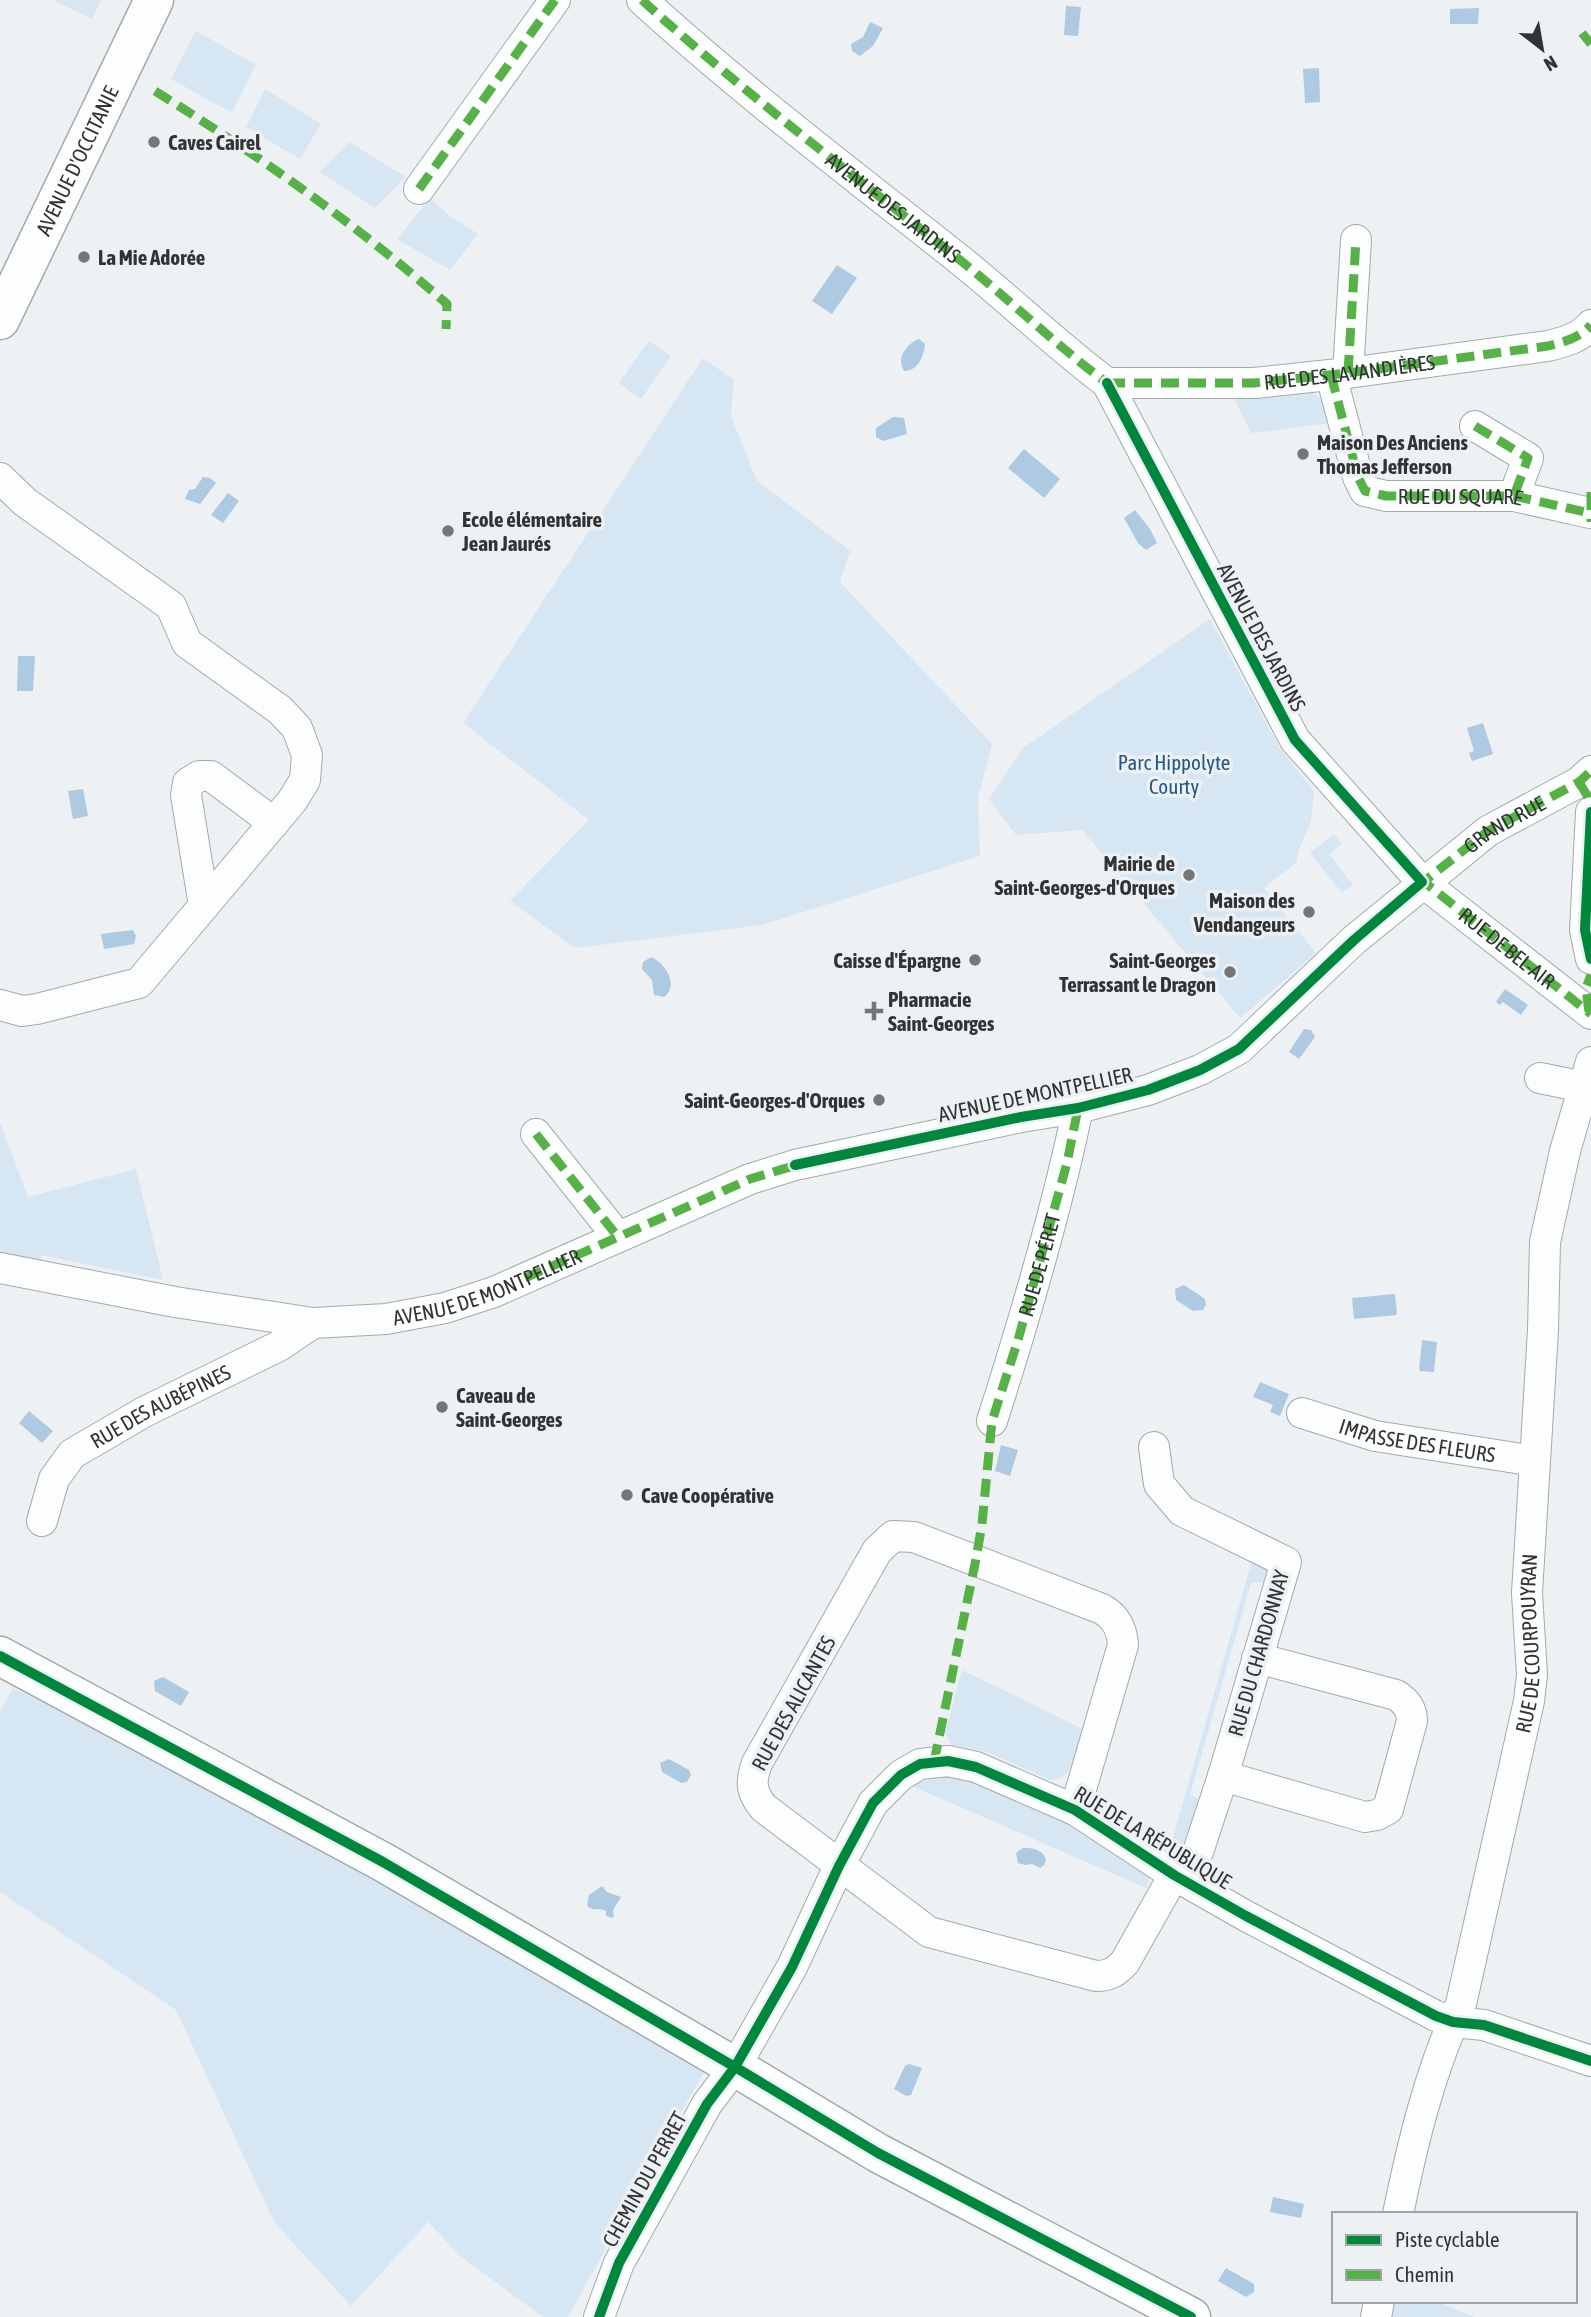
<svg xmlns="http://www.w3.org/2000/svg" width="1591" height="2317" font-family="'Asap Condensed',sans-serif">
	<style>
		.green { fill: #d7e6f3 }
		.water { fill: #aec9e2 }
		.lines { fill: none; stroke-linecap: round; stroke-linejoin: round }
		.minor-casing { stroke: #a6a8aa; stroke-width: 32 }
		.tertiary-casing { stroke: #a6a8aa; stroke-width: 41 }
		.minor { stroke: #fcfdfd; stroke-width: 30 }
		.tertiary { stroke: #fcfdfd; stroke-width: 38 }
		.quiet { stroke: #56b246; stroke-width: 9; stroke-dasharray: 18 9; stroke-linecap: butt }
		.cycleway-casing { stroke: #edf1f4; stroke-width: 15 }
		.cycleway { stroke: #00873e; stroke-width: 10 }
		.poi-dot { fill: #747677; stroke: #edf1f4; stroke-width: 2.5 }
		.labels { text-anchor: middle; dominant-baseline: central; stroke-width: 7; stroke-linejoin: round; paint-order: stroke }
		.poi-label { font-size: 21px; font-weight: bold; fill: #323334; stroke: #edf1f4; text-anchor: start }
		.street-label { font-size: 21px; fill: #323334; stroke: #edf1f4 }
		.park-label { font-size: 21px; fill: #1f5886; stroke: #edf1f4 }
	</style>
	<rect width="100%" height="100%" fill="#eef1f3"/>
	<!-- green -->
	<g class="green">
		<path d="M 53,0 L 101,0 L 92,19 Z"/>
		<path d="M 196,31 L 256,65 L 232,113 L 171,79 Z"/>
		<path d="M 265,89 L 321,124 L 300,159 L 246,127 Z"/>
		<path d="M 349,142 L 406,177 L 375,208 L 320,172 Z"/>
		<path d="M 430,198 L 451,217 L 478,234 L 450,270 L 397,239 Z"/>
		<path d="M 649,341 L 671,356 L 641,399 L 619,383 Z"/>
		<path d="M 703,358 L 734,380 L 731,416 L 757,481 L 850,551 L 840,582 L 992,744 L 978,798 L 980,856 L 762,925 L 575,948 L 510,901 L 589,820 L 463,723 Z"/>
		<path d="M 1310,390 L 1325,402 L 1332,423 L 1251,433 L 1232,394 Z"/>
		<path d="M 1210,619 L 1281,750 L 1314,791 L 1311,821 L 1298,852 L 1297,862 L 1264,888 L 1316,953 L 1240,1018 L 1082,830 L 1016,835 L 989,799 L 1023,748 Z"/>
		<path d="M 1334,834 L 1342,844 L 1329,854 L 1353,885 L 1342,893 L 1310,853 Z"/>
		<path d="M 0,1122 L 28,1197 L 136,1169 L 163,1280 L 41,1255 L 42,1261 L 0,1253 Z"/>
		<path d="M 1253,1557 L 1266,1567 L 1268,1582 L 1251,1583 L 1190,1795 L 1205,1801 L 1186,1858 L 1170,1848 Z"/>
		<path d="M 962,1670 L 1083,1729 C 1077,1747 1075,1781 1050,1780 L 987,1752 L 952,1745 L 945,1733 Z"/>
		<path d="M 13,1688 L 96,1729 L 560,1979 L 707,2066 L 568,2317 L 543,2317 L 459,2255 L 428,2222 L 351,2306 L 274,2222 L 176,2010 L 0,1892 L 0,1710 Z"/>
		<path d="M 940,1774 L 975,1779 L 1083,1829 L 1151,1875 L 1146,1888 L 912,1786 Z"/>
		<path d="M 1395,2301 L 1436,2301 L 1474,2317 L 1392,2317 Z"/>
	</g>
	<!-- water -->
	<g class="water">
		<path d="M 1066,6 L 1081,7 L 1078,36 L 1064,35 Z"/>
		<path d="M 1479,8 L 1478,24 L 1450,24 L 1450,9 Z"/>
		<path d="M 870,22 L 883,28 L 873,46 L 860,56 L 852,51 L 851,44 L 863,37 Z"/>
		<path d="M 1319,68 L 1320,102 L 1305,103 L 1303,69 Z"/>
		<path d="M 837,265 L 857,278 L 832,314 L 812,301 Z"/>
		<path d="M 919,339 L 925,344 C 924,356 918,371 904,371 C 896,358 906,344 919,339 Z"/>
		<path d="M 893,417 L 904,418 L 907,434 L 883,441 L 876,437 L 876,428 Z"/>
		<path d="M 1024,449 L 1060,479 L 1044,498 L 1008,468 Z"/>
		<path d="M 203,477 L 210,478 L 216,483 L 200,504 L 185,499 L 189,490 L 195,489 Z"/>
		<path d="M 228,493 L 239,501 L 223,523 L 211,515 Z"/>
		<path d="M 1135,510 L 1150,529 L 1157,543 L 1146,550 L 1138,543 L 1124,518 Z"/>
		<path d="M 18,656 L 35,656 L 33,691 L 17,691 Z"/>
		<path d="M 1483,723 L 1493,754 L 1472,761 L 1469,753 L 1474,751 L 1467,728 Z"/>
		<path d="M 83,789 L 88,816 L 73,819 L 68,791 Z"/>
		<path d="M 133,930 L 136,936 L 134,944 L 104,949 L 101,934 Z"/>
		<path d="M 651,957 C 665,963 680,985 664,997 L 654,995 L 652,980 L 642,969 L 643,962 Z"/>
		<path d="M 1505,989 L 1528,1005 L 1521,1015 L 1503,1002 L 1500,1005 L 1496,1002 Z"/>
		<path d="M 1304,1029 L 1311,1030 L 1315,1037 L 1299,1059 L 1289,1052 Z"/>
		<path d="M 1184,1285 L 1205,1299 L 1206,1305 L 1203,1310 L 1193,1311 L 1176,1300 L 1175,1289 Z"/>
		<path d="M 1395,1294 L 1397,1315 L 1354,1319 L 1352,1298 Z"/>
		<path d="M 1422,1340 L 1437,1342 L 1434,1372 L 1419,1371 Z"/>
		<path d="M 1260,1382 L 1289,1394 L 1280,1416 L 1270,1412 L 1273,1405 L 1253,1397 Z"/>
		<path d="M 29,1411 L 53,1431 L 42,1443 L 19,1423 Z"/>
		<path d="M 1001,1445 L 1018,1450 L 1010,1476 L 995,1471 Z"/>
		<path d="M 163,1677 L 189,1692 L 181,1706 L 155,1691 L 154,1681 Z"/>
		<path d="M 669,1759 L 689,1770 L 691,1775 L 687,1782 L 681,1783 L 662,1772 L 660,1763 Z"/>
		<path d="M 1023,1848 C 1033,1848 1042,1849 1046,1859 L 1044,1865 L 1040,1868 L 1032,1864 L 1025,1865 L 1018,1863 L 1016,1853 Z"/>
		<path d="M 602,1886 L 607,1892 L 621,1897 L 613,1910 L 614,1916 L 612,1918 L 606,1916 L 606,1911 C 599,1907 594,1912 587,1906 L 589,1895 Z"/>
		<path d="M 909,2064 L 922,2068 L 911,2095 L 906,2096 L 894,2089 L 905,2066 Z"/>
		<path d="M 1273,2197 L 1304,2204 L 1301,2218 L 1270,2212 Z"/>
		<path d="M 1226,2268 L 1254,2284 L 1254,2292 L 1246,2297 L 1218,2281 Z"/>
	</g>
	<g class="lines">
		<defs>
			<g id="minor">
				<path d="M 642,0 C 743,92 853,175 960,260 C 1010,300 1056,345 1107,383 L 1295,740 L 1422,882 L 1591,1014"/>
				<path d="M 419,189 L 555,0"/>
				<path d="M 1348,373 L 1356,240"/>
				<path id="s1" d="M 1331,375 L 1358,477 L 1365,491 L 1386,496 L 1514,496 L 1590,513"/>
				<path id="s2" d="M 1107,383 L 1254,383 L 1348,373 L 1548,346 C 1564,342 1580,338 1591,325"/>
				<path d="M 1475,426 L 1528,458 L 1514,496"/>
				<path d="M 0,478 L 25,502 L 171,606 L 187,643 L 280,710 L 297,728 L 307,755 L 305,780 L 292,801 L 139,983 L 37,1009 L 22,1011 L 0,1005"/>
				<path d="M 1591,812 L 1585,930 L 1591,959"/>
				<path d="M 204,906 L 186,795 L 188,783 L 199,776 L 211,776 L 274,823"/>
				<path d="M 1540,1078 L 1583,1087"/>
				<path d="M 536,1134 L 618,1237"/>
				<path id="s3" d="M 0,1268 L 175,1302 L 313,1323 L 386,1319 L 445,1308 L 494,1292 L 750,1179 L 795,1165 L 1021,1117 L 1078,1108 L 1148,1090 L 1200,1070 L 1239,1049 L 1354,940 L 1488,831 L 1579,782 L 1591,771"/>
				<path id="s4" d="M 1302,1413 L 1375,1436 L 1535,1461"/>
				<path id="s5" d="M 992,1421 C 1025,1318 1056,1214 1078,1108"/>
				<path d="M 1154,1447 L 1159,1484 L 1182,1511 L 1286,1562 L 1223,1776 L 1188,1882"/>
				<path id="s6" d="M 42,1521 L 54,1479 L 72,1454 L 144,1412 L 279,1346 L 313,1323"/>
				<path d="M 1223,1776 L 1365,1817 L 1377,1815 L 1388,1809 L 1412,1721 C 1412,1709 1406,1701 1396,1695 L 1257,1658"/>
				<path d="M 1075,1810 L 1123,1645 C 1122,1629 1116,1617 1102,1609 L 914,1537 L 893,1536 L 877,1551 L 757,1763 C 750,1782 751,1793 764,1808 L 929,1932 L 1096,1976 C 1109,1976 1116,1972 1125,1962 L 1174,1875"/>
				<path id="s7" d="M 1398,2214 C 1413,2141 1430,2071 1461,2004 L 1529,1701 L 1532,1675 L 1527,1593 L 1543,1330 L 1545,1242 L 1565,1151 L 1591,1062"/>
				<path d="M 599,2317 L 619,2263 L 707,2104 L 735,2067 L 792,1967 L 839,1866 L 873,1803 L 901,1775 L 920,1764 L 948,1761 L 976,1767 L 1075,1810 L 1174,1875 L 1246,1916 L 1436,2016 L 1453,2022 L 1484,2025 L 1591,2061"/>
				<path d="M 1376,2317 L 1379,2301"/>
			</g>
			<g id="tertiary">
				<path id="s8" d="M 0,320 L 154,0"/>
				<path d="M 0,1656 L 383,1862 L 735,2067 L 878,2153 L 1191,2317"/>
			</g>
		</defs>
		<!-- minor casing -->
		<use href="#minor" class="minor-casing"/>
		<!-- tertiary casing -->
		<use href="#tertiary" class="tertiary-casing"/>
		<!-- minor -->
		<use href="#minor" class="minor"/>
		<!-- tertiary -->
		<use href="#tertiary" class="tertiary"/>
		<!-- quiet -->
		<g class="quiet">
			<path id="s9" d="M 642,0 C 743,92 853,175 960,260 C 1010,300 1056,345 1107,383 L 1110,389"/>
			<path d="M 1582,33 L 1591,44"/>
			<path d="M 155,91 C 258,155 356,224 447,304 L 446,329"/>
			<path d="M 419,189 L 555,0"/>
			<path d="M 1348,373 L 1356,240"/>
			<path d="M 1331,375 L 1358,477 L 1365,491 L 1386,496 L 1514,496 L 1590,513"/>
			<path d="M 1107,383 L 1254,383 L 1348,373 L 1548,346 C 1564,342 1580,338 1591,325"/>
			<path d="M 1475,426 L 1528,458 L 1514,496"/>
			<path d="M 1591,492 L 1591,522"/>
			<path d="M 1579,782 L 1588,797 L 1591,812"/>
			<path id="s10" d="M 1418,877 L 1591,1014"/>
			<path id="s11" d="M 1417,887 L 1488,831 L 1579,782 L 1591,771"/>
			<path d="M 1589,1012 L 1586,988 L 1591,975"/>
			<path d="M 536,1134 L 618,1237"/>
			<path d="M 525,1278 L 750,1179 L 800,1164"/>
			<path d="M 934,1762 L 976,1559 L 982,1524 L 992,1421 L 1018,1340 L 1067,1163 L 1078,1108"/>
		</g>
		<defs>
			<g id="cycleway">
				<path d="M 1591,812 L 1585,930 L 1591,959"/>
				<path d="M 795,1165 L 1021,1117 L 1078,1108 L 1148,1090 L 1200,1070 L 1239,1049 L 1354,940 L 1422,882 L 1295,740 L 1107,383"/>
				<path d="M 0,1656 L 383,1862 L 735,2067 L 878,2153 L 1191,2317"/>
				<path d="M 599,2317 L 619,2263 L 707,2104 L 735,2067 L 792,1967 L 839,1866 L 873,1803 L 901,1775 L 920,1764 L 948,1761 L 976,1767 L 1075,1810 L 1174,1875 L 1246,1916 L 1436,2016 L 1453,2022 L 1484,2025 L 1591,2061"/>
			</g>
		</defs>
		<!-- cycleway casing -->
		<use href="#cycleway" class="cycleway-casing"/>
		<!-- cycleway -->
		<use href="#cycleway" class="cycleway"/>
	</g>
	<!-- markers -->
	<g class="poi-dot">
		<circle cx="154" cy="142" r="7"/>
		<circle cx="84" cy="257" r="7"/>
		<circle cx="1303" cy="454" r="7"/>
		<circle cx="448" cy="531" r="7"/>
		<circle cx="1189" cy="875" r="7"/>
		<circle cx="1309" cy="912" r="7"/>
		<circle cx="975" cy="960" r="7"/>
		<circle cx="1230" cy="972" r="7"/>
		<path d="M870.5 1000.5h7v7h7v7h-7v7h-7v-7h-7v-7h7z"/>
		<circle cx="879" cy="1100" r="7"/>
		<circle cx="442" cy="1407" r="7"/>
		<circle cx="627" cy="1495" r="7"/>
	</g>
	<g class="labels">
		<!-- poi labels -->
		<g class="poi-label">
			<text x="168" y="142">Caves Cairel</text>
			<text x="98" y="257">La Mie Adorée</text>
			<text x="1317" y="442">Maison Des Anciens<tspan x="1317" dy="24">Thomas Jefferson</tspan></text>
			<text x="462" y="519">Ecole élémentaire<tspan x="462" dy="24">Jean Jaurés</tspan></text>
			<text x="1175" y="863" text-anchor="end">Mairie de<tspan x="1175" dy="24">Saint-Georges-d'Orques</tspan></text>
			<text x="1295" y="900" text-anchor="end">Maison des<tspan x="1295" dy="24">Vendangeurs</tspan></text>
			<text x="961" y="960" text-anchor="end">Caisse d'Épargne</text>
			<text x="1216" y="960" text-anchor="end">Saint-Georges<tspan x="1216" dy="24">Terrassant le Dragon</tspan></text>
			<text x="888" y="999">Pharmacie<tspan x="888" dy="24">Saint-Georges</tspan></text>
			<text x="865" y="1100" text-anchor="end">Saint-Georges-d'Orques</text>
			<text x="456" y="1395">Caveau de<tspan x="456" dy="24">Saint-Georges</tspan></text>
			<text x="641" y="1495">Cave Coopérative</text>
		</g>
		<!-- street labels -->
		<g class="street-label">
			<text stroke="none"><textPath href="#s8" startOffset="177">AVENUE D'OCCITANIE</textPath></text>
			<text stroke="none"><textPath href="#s9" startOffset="326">AVENUE DES JARDINS</textPath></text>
			<text stroke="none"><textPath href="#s2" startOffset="243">RUE DES LAVANDIÈRES</textPath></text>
			<text stroke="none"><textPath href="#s1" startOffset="217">RUE DU SQUARE</textPath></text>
			<text transform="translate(1262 637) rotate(62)">AVENUE DES JARDINS</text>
			<text stroke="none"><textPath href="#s11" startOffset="108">GRAND RUE</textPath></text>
			<text stroke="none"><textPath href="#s10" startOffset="114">RUE DE BEL-AIR</textPath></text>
			<text transform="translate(1035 1094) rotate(-12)">AVENUE DE MONTPELLIER</text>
			<text stroke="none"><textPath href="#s5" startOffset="163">RUE DE PÉRET</textPath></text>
			<text stroke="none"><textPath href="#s3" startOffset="497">AVENUE DE MONTPELLIER</textPath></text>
			<text stroke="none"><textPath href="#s6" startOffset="175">RUE DES AUBÉPINES</textPath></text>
			<text stroke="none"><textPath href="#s4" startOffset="119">IMPASSE DES FLEURS</textPath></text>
			<text stroke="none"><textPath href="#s7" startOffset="588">RUE DE COURPOUYRAN</textPath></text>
			<text transform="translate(1258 1653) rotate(-74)">RUE DU CHARDONNAY</text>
			<text transform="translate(793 1703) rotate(-61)">RUE DES ALICANTES</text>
			<text transform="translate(1153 1837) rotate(31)">RUE DE LA RÉPUBLIQUE</text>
			<text transform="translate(644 2179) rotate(-61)">CHEMIN DU PERRET</text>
		</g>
		<!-- park labels -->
		<g class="park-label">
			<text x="1174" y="762">Parc Hippolyte<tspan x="1174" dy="24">Courty</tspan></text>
		</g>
	</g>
	<!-- legend -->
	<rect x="1332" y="2212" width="245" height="91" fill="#edf1f4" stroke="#a2a5a7" stroke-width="2"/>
	<rect x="1346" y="2235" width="35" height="10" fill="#00873e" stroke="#a2a5a7" stroke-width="2"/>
	<text x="1395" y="2247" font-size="21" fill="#323334">Piste cyclable</text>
	<rect x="1346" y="2270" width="35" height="10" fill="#56b246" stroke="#a2a5a7" stroke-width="2"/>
	<text x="1395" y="2282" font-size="21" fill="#323334">Chemin</text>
	<!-- north arrow -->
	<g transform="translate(1542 49) rotate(149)" stroke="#edf1f4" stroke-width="5" paint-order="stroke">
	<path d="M0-5L12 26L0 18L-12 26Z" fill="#323334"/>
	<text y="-10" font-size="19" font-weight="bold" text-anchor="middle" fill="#323334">N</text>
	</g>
</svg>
